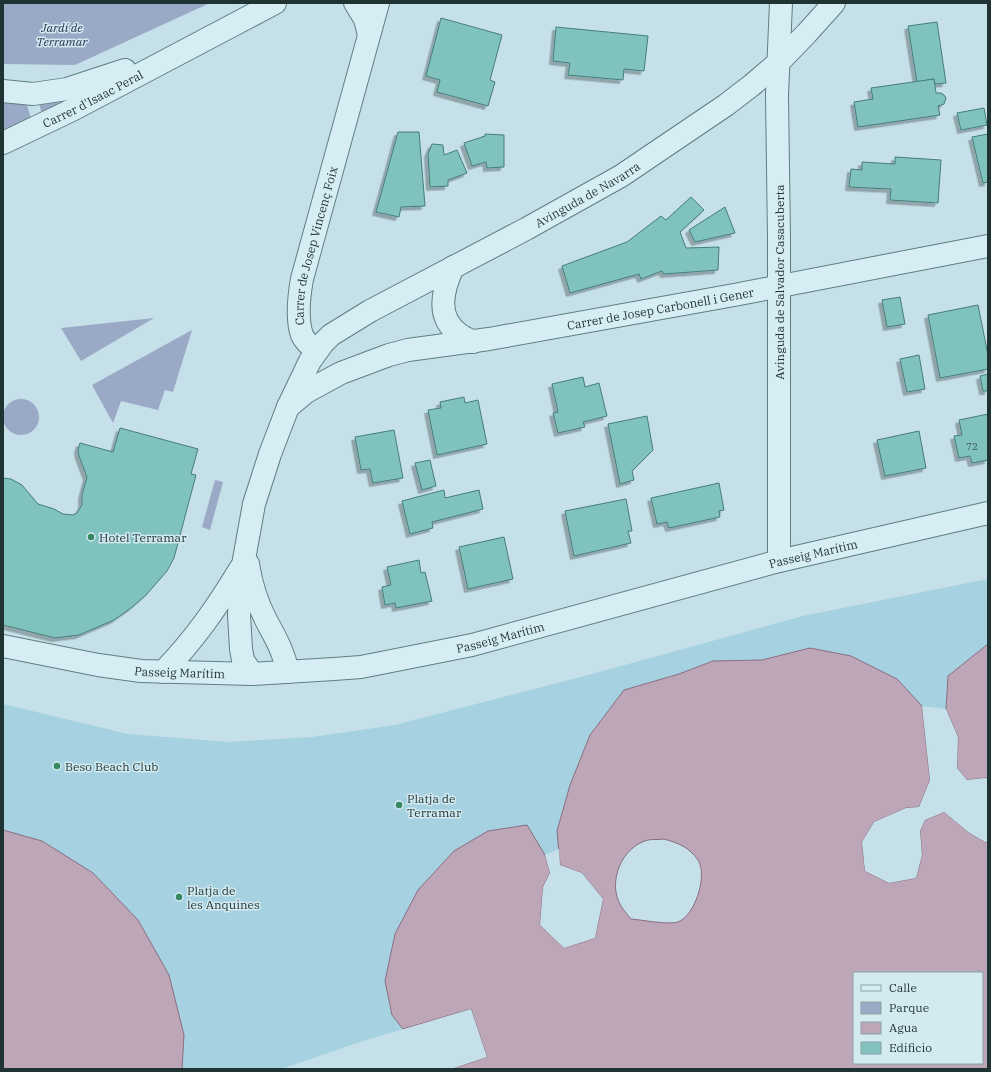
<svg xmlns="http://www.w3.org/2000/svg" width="991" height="1072" font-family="'IBM Plex Serif',serif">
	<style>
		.green { fill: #9aa9c5 }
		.sand { fill: #a5d1e1 }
		.water { fill: #bca6b7; stroke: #896e81; fill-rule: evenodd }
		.pier { fill: #c5e0e8 }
		.building { fill: #7fc2be; stroke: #467d79; filter: url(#shadow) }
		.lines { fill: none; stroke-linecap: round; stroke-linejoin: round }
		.minor-casing { stroke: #5d7f81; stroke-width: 24 }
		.tertiary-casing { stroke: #5d7f81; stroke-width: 24 }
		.minor { stroke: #d7edf4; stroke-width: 22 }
		.tertiary { stroke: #d7edf4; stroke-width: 22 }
		.poi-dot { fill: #358860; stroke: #d3eaf1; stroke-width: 1.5 }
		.labels { text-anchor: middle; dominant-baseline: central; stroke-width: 3; stroke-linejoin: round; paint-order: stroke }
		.number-label { font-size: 10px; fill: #375756 }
		.park-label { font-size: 12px; font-style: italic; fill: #28304d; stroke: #d3eaf1 }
		.street-label { font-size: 12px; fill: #1f3333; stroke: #d3eaf1 }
		.poi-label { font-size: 12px; fill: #1f3333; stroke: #d3eaf1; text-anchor: start }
	</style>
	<defs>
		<filter id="shadow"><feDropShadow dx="-3.5" dy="3.5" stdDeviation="0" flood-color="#0004"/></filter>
	</defs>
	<rect width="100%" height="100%" fill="#c5e0e8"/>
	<!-- green -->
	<g class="green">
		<path d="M 3,3 L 210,3 L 75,65 L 3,64 Z"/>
		<path d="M 64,97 L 71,102 L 43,117 L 38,101 Z"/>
		<path d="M 3,100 L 26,102 L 32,122 L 3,136 Z"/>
		<path d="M 154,318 L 81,361 L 61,328 Z"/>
		<path d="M 192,330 L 173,392 L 165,390 L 158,410 L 121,401 L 113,423 L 92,385 Z"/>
		<circle cx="21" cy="417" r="18"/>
		<path d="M 215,480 L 223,482 L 210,530 L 202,527 Z"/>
	</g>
	<!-- sand -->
	<path class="sand" d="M 988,579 L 988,644 L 948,676 L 946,709 L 922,706 L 897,679 L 810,648 L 762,660 L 713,661 L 679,674 L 624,690 L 590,735 L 570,785 L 557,831 L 559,849 L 545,855 L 527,825 L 392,1015 L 403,1029 L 363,1041 L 281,1069 L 182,1069 L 184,1035 L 138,920 L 93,873 L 42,841 L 3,830 L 3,704 L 128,734 L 228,742 L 312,737 L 395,725 L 592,674 L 803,616 Z"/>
	<!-- water -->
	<g class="water">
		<path d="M 988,644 L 988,779 L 985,778 L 967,780 L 957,768 L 958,737 L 946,709 L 948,676 Z"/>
		<path d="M 810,648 L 851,656 L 897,679 L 922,706 L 930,780 L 919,807 L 906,808 L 874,822 L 862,842 L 865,871 L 889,883 L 916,878 L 922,855 L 920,831 L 925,820 L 944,812 L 968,832 L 985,842 L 988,842 L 988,1069 L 451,1069 L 487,1057 L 471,1009 L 403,1029 L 392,1015 L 385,981 L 395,934 L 418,890 L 454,851 L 488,831 L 527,825 L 545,855 L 550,873 L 543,887 L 540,925 L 564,948 L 595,938 L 603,899 L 582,873 L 560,865 L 557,831 L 570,785 L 590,735 L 624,690 L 679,674 L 713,661 L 762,660 ZM 664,839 C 678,843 689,847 698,860 C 708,875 695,916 678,922 C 666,925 644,920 631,919 C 628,915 624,911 621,906 C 607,883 621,847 648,840 C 653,839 659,840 664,839 ZM 854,973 L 982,973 L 982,1063 L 854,1063 Z"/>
		<path d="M 3,830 L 42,841 L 93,873 L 138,920 L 169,975 L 184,1035 L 182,1069 L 3,1069 Z"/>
	</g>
	<!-- pier -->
	<g class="pier">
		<path d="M 922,706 L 924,707 L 932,780 L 921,808 L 907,810 L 875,823 L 864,842 L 867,870 L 889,881 L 915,876 L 920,855 L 918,830 L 924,818 L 944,810 L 969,831 L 988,840 L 988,842 L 985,842 L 968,832 L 944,812 L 925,820 L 920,831 L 922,855 L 916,878 L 889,883 L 865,871 L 862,842 L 874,822 L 906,808 L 919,807 L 930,780 Z"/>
		<path d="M 944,709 L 946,709 L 958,737 L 957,768 L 967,780 L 985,778 L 988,779 L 988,781 L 967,782 L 955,769 L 956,738 Z"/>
		<path d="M 559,849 L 560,865 L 582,873 L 603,899 L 595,938 L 564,948 L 540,925 L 543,887 L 550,873 L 545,855 L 547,854 L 552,873 L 545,888 L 542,924 L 565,945 L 593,937 L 600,899 L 580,875 L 558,866 L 557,850 Z"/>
		<path d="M 471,1009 L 487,1057 L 451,1069 L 449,1069 L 450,1067 L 485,1056 L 470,1011 L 404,1031 L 401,1030 Z"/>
	</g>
	<!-- building -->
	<g class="building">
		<path d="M 441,18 L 502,35 L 490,80 L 495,82 L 488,106 L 437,92 L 440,80 L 426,76 Z"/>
		<path d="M 937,22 L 946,83 L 935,84 L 934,79 L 917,82 L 908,26 Z"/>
		<path d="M 556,27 L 648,36 L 644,71 L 624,69 L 623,80 L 568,75 L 570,63 L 553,61 Z"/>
		<path d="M 934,79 L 936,93 L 941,93 L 944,95 L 946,98 L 944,104 L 938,106 L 940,115 L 858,127 L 854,102 L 873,99 L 871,88 Z"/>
		<path d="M 984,108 L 987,125 L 961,130 L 957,113 Z"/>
		<path d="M 398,132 L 419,132 L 425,206 L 401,207 L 399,217 L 376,212 Z"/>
		<path d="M 485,134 L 504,135 L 504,167 L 487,168 L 486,162 L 472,166 L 464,143 L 485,136 Z"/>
		<path d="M 988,134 L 988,182 L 983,183 L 972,137 Z"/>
		<path d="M 432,144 L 443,145 L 444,155 L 457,150 L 467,173 L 448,180 L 448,186 L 430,187 L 428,154 Z"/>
		<path d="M 895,157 L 941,160 L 938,203 L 890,200 L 891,189 L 849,187 L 851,169 L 862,170 L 862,162 L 895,164 Z"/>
		<path d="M 691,197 L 704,210 L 680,232 L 686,248 L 719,247 L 718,270 L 664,274 L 662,271 L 641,279 L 639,274 L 570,293 L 562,266 L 627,242 L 661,216 L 666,220 Z"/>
		<path d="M 725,207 L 735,233 L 695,242 L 689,230 Z"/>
		<path d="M 900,297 L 905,324 L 887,327 L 882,300 Z"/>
		<path d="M 978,305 L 988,355 L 988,369 L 940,378 L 928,315 Z"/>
		<path d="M 919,355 L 925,389 L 907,392 L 900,359 Z"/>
		<path d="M 988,374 L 988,391 L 983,391 L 980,376 Z"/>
		<path d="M 583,377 L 585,387 L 599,383 L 607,416 L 583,422 L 585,427 L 558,433 L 553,413 L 558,412 L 552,384 Z"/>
		<path d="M 464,397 L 465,403 L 478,400 L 487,444 L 437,455 L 428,410 L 441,408 L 440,402 Z"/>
		<path d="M 988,414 L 988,460 L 972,463 L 970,456 L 959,458 L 954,436 L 962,435 L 959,420 Z"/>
		<path d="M 647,416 L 653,450 L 632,471 L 634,480 L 620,484 L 608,424 Z"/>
		<path d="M 120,428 L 198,449 L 191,474 L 196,475 L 174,558 L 167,571 L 146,595 L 131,608 L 114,620 L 79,635 L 55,638 L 3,625 L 3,478 L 11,479 L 22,485 L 38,504 L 54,509 L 63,514 L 73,515 L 77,513 L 82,505 L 82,495 L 87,477 L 79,456 L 78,450 L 80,443 L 113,452 Z"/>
		<path d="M 394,430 L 403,478 L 373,483 L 370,469 L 361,470 L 355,437 Z"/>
		<path d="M 919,431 L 926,468 L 885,476 L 877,440 Z"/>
		<path d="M 430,460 L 436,486 L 422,490 L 415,463 Z"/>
		<path d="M 719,483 L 724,510 L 719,511 L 720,517 L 669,528 L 667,522 L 657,524 L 651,498 Z"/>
		<path d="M 444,490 L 445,498 L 479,490 L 483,509 L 432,522 L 433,528 L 410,534 L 402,501 Z"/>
		<path d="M 626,499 L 632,531 L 628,531 L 631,543 L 574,556 L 565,511 Z"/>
		<path d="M 504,537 L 513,579 L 468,589 L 459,547 Z"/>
		<path d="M 419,560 L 421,573 L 425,572 L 432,601 L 396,608 L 395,603 L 385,605 L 382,587 L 391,585 L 387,567 Z"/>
	</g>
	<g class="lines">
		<defs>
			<g id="minor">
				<path d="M 355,3 L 365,19 L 369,35"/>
				<path d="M 3,91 L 33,94 L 67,89 L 125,70"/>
				<path id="s1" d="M 3,143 L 74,109 L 275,3"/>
				<path d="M 453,267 C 443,289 435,317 459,334 C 463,337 468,339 473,342"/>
				<path id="s2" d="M 316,351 C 311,346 305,342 302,335 C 296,318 299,296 302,279 L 378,3"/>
				<path id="s3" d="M 288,407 L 306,392 L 341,373 L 389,355 L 408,350 L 489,339 L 734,295 L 988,246"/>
				<path d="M 779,561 L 779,240 L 777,95 L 781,3"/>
			</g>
			<g id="tertiary">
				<path d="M 248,564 C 251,583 257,603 266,620 C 276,639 283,650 288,672"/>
				<path id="s4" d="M 3,646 L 98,665 L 141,671 L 252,674 L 334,669 L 361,667 L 472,645 L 779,561 L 988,513"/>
				<path d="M 163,672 C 195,639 217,607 240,569"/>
				<path id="s5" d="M 252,674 L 243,660 L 241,649 L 239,615 L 240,586 L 243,565 L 254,504 L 270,454 L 288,407 L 310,361 L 323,343 L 331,335 L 370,311 L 526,229 L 621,176 L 726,105 L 752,85 L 779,62 L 807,33 L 834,3"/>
			</g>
		</defs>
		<!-- minor casing -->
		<use href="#minor" class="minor-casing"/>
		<!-- tertiary casing -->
		<use href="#tertiary" class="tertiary-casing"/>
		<!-- minor -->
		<use href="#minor" class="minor"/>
		<!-- tertiary -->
		<use href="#tertiary" class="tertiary"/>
	</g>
	<!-- markers -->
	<g class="poi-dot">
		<circle cx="91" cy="537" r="4"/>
		<circle cx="57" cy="766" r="4"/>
		<circle cx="399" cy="805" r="4"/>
		<circle cx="179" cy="897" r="4"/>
	</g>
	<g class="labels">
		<!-- number labels -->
		<g class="number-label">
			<text x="972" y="446">72</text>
		</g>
		<!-- park labels -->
		<g class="park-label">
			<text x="62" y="27">Jardí de<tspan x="62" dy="14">Terramar</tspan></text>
		</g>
		<!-- street labels -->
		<g class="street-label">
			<text stroke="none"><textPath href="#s1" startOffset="100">Carrer d'Isaac Peral</textPath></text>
			<text stroke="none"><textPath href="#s5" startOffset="654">Avinguda de Navarra</textPath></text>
			<text stroke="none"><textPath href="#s2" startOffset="113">Carrer de Josep Vincenç Foix</textPath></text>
			<text transform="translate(779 282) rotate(-90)">Avinguda de Salvador Casacuberta</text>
			<text stroke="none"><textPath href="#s3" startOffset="390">Carrer de Josep Carbonell i Gener</textPath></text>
			<text stroke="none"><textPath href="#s4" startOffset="827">Passeig Marítim</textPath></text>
			<text stroke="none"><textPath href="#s4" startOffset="503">Passeig Marítim</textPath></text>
			<text stroke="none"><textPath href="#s4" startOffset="179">Passeig Marítim</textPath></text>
		</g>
		<!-- poi labels -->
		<g class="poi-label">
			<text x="99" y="537">Hotel Terramar</text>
			<text x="65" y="766">Beso Beach Club</text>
			<text x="407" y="798">Platja de<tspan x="407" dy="14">Terramar</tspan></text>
			<text x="187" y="890">Platja de<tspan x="187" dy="14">les Anquines</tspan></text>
		</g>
	</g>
	<!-- border -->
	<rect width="991" height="1072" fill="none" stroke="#1f3333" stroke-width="8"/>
	<!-- legend -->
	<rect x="853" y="972" width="130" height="92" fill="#d3eaf1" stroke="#8ba1a5"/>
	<rect x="861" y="985" width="20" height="6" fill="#d7edf4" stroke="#8ba1a5"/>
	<text x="889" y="992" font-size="12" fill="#1f3333">Calle</text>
	<rect x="861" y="1002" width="20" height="12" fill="#9aa9c5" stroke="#8ba1a5"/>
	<text x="889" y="1012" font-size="12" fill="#1f3333">Parque</text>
	<rect x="861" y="1022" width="20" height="12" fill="#bca6b7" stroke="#8ba1a5"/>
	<text x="889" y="1032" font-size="12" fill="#1f3333">Agua</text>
	<rect x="861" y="1042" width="20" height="12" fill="#7fc2be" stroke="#8ba1a5"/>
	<text x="889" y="1052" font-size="12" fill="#1f3333">Edificio</text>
</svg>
